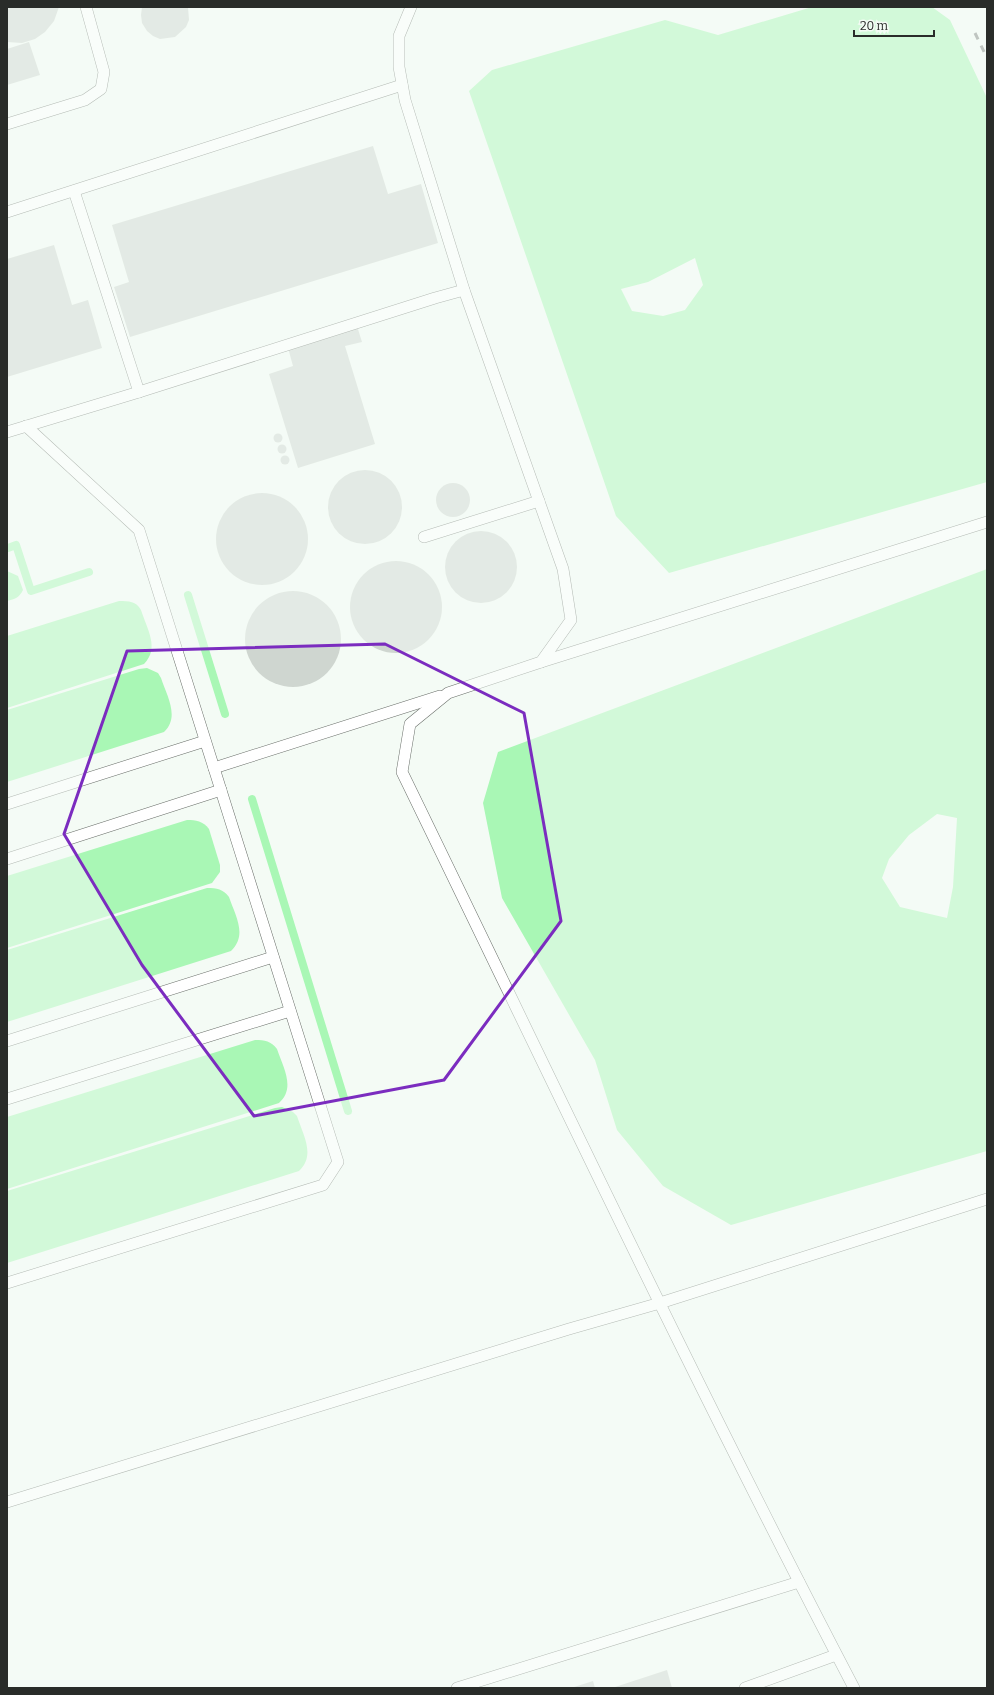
<svg xmlns="http://www.w3.org/2000/svg" width="994" height="1695" font-family="Bitter,serif">
	<style>
		.water { fill: #a9f7b5; fill-rule: evenodd }
		.lines { fill: none; stroke-linecap: round; stroke-linejoin: round }
		.stream { stroke: #a9f7b5; stroke-width: 8 }
		.building { fill: #cfd6d0 }
		.service-casing { stroke: #696e69; stroke-width: 12 }
		.service { stroke: #fff; stroke-width: 11 }
		.rail { stroke: #7f8480; stroke-width: 3; stroke-dasharray: 7 7; stroke-linecap: butt }
		.marked { fill: none; stroke: #7b2cbf; stroke-width: 3; stroke-linejoin: round }
	</style>
	<rect width="100%" height="100%" fill="#f4fbf5"/>
	<!-- water -->
	<g class="water">
		<path d="M 812,7 L 932,7 L 950,20 L 987,98 L 987,482 L 669,573 L 616,516 L 469,91 L 492,70 L 665,20 L 718,35 ZM 695,258 L 703,285 L 685,310 L 663,316 L 632,311 L 621,289 L 648,282 Z"/>
		<path d="M 987,569 L 987,1151 L 731,1225 L 663,1186 L 617,1130 L 595,1060 L 502,898 L 483,803 L 498,752 ZM 937,814 L 957,818 L 953,887 L 947,918 L 900,907 L 882,878 L 889,859 L 909,835 Z"/>
		<path d="M 7,571 L 18,576 L 23,590 C 19,598 15,599 7,601 Z"/>
		<path d="M 119,601 C 129,601 136,601 141,610 C 147,629 160,648 144,664 L 7,708 L 7,636 Z"/>
		<path d="M 147,668 L 158,673 L 161,678 C 167,696 180,717 164,732 L 7,782 L 7,710 L 139,669 Z"/>
		<path d="M 187,820 C 196,820 203,821 209,829 L 220,865 L 220,872 L 212,883 L 7,948 L 7,876 Z"/>
		<path d="M 207,888 C 217,888 223,889 229,897 C 235,915 248,935 231,951 L 7,1022 L 7,950 Z"/>
		<path d="M 255,1040 C 265,1040 271,1041 277,1049 C 283,1067 296,1088 279,1103 L 7,1189 L 7,1117 Z"/>
		<path d="M 282,1107 L 293,1112 L 297,1116 C 303,1135 316,1155 299,1171 L 7,1263 L 7,1191 L 275,1108 Z"/>
	</g>
	<g class="lines">
		<!-- stream -->
		<g class="stream">
			<path d="M 8,548 L 16,545 L 31,591 L 89,572"/>
			<path d="M 188,595 L 225,714"/>
			<path d="M 252,799 L 348,1111"/>
		</g>
	</g>
	<!-- building -->
	<g class="building">
		<path d="M 7,7 L 59,7 L 54,21 L 45,32 L 35,39 L 22,43 L 7,42 Z"/>
		<path d="M 142,7 L 188,7 L 189,20 L 186,27 L 175,37 L 160,39 L 153,36 L 147,31 L 142,23 L 141,15 Z"/>
		<path d="M 29,42 L 40,75 L 7,85 L 7,49 Z"/>
		<path d="M 373,146 L 388,194 L 421,184 L 438,243 L 130,337 L 114,287 L 129,282 L 112,225 Z"/>
		<path d="M 54,245 L 72,305 L 88,300 L 102,348 L 7,377 L 7,259 Z"/>
		<path d="M 357,326 L 362,342 L 345,346 L 375,444 L 298,468 L 269,374 L 293,366 L 288,348 Z"/>
		<circle cx="278" cy="438" r="4.5"/>
		<circle cx="282" cy="449" r="4.5"/>
		<circle cx="285" cy="460" r="4.5"/>
		<circle cx="365" cy="507" r="37"/>
		<circle cx="453" cy="500" r="17"/>
		<circle cx="262" cy="539" r="46"/>
		<circle cx="481" cy="567" r="36"/>
		<circle cx="396" cy="607" r="46"/>
		<circle cx="293" cy="639" r="48"/>
		<path d="M 667,1670 L 672,1688 L 612,1688 Z"/>
		<path d="M 593,1681 L 595,1688 L 571,1688 Z"/>
	</g>
	<g class="lines">
		<defs>
			<g id="service">
				<path d="M 411,7 L 399,36 L 399,67 L 405,100 L 464,290 L 563,569 L 571,620 L 541,662 L 448,693 L 410,724 L 402,772 C 551,1078 696,1386 854,1688"/>
				<path d="M 7,124 L 85,100 L 101,89 L 104,72 L 86,7"/>
				<path d="M 74,191 L 139,392"/>
				<path d="M 7,212 L 402,85"/>
				<path d="M 7,432 L 139,392 L 435,298 L 464,290"/>
				<path d="M 424,537 L 539,501"/>
				<path d="M 541,662 L 987,522"/>
				<path d="M 214,768 L 440,696"/>
				<path d="M 7,804 L 205,741"/>
				<path d="M 7,859 L 221,790"/>
				<path d="M 7,1041 L 273,957"/>
				<path d="M 7,1099 L 290,1011"/>
				<path d="M 7,1283 L 323,1185 L 338,1162 L 139,530 L 26,426"/>
				<path d="M 7,1502 L 569,1329 L 660,1303 L 987,1199"/>
				<path d="M 457,1688 L 799,1582"/>
				<path d="M 745,1688 L 836,1655"/>
			</g>
		</defs>
		<!-- service casing -->
		<use href="#service" class="service-casing"/>
		<!-- service -->
		<use href="#service" class="service"/>
		<!-- rail -->
		<path class="rail" d="M 975,33 L 987,58"/>
	</g>
	<!-- marked area -->
	<path d="M0 0H994V1695H0ZM 385,644 L 524,713 L 561,921 L 444,1080 L 254,1116 L 142,965 L 64,834 L 127,651 Z" fill="#f4fbf5" fill-opacity=".55" fill-rule="evenodd"/>
	<path class="marked" d="M 385,644 L 524,713 L 561,921 L 444,1080 L 254,1116 L 142,965 L 64,834 L 127,651 Z"/>
	<!-- border -->
	<rect width="994" height="1695" fill="none" stroke="#292c29" stroke-width="16"/>
	<!-- scale -->
	<path d="M854 30v6h80v-6" fill="none" stroke="#292c29" stroke-width="2"/>
	<text x="860" y="30" font-size="12" fill="#292c29" stroke="#f4fbf5" stroke-width="3" paint-order="stroke">20 m</text>
</svg>
